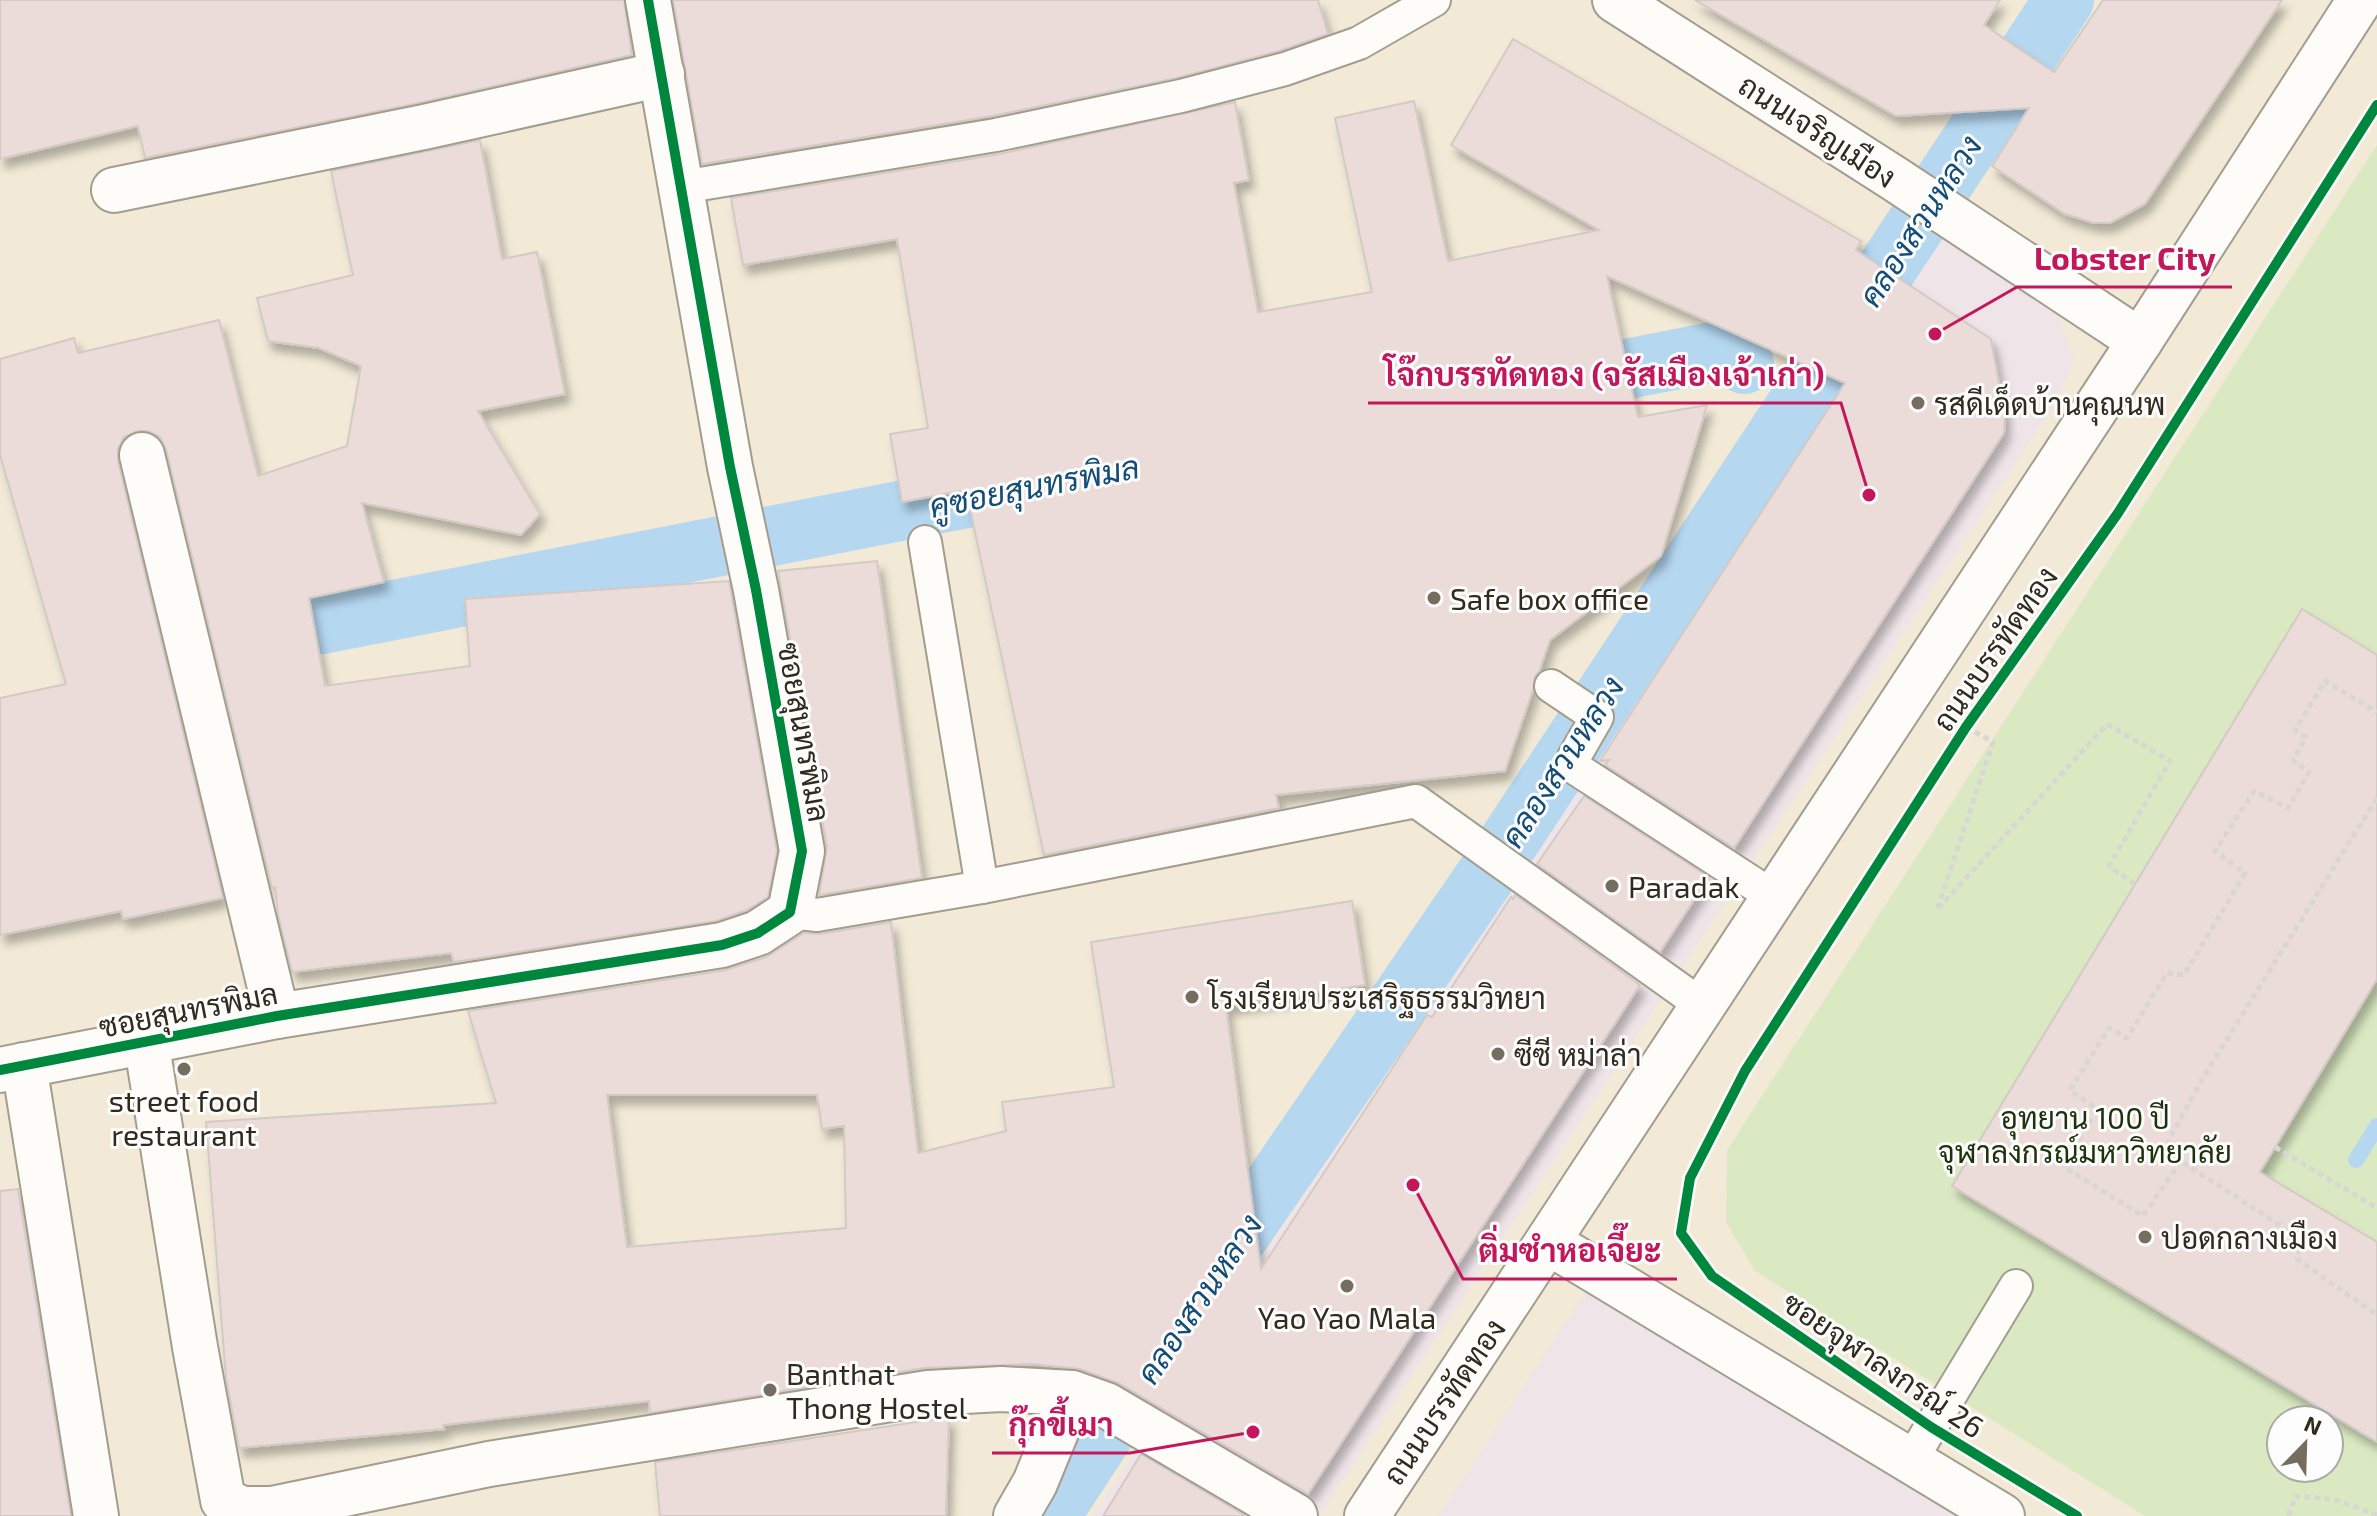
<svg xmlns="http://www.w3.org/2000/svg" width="2377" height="1516" font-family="'Exo 2',Sarabun,sans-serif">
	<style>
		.commercial { fill: #efe4e8 }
		.green { fill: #dbe9c3; fill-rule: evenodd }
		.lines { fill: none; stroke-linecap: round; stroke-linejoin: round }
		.stream { stroke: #b5d7f0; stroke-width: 16 }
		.canal { stroke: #b5d7f0; stroke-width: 60 }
		.building { fill: #ebdcda; stroke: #d3cac5; stroke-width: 2; fill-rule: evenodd; filter: url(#shadow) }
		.lane-casing { stroke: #a39d8f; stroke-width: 36 }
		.street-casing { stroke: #a39d8f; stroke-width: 48 }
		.secondary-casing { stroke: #a39d8f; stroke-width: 48 }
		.path { stroke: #d9d7d2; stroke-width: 5; stroke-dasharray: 6 4; stroke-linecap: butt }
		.lane { stroke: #fdfcf9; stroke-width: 32 }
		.street { stroke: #fdfcf9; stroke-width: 44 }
		.secondary { stroke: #fdfcf9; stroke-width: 44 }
		.cycleway-casing { stroke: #fdfdfd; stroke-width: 15 }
		.cycleway { stroke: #00873e; stroke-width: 10 }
		.poi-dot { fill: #756e5f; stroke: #fdfdfd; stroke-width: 3 }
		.labels { text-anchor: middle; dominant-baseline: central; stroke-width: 6; stroke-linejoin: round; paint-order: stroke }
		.street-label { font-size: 30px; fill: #312b1e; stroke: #fdfdfd }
		.poi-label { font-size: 30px; fill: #312b1e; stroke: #fdfdfd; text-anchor: start }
		.park-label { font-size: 30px; fill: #1d320a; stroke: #fdfdfd }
		.water-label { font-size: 32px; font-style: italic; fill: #134d77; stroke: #fdfdfd }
		.leader { fill: none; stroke: #c2185b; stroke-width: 3 }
		.callout-dot { fill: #c2185b; stroke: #fdfdfd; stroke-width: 3 }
		.callout-label { font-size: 32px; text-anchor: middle; font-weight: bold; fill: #c2185b; stroke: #fdfdfd; stroke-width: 6; stroke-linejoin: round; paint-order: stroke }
	</style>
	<defs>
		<filter id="shadow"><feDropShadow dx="5" dy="9" stdDeviation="4" flood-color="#0004"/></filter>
	</defs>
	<rect width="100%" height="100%" fill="#f2ead7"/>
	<!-- commercial -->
	<g class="commercial">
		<path d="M 1935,231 L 2056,310 L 2074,360 L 2054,405 L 1319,1516 L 1093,1516 Z"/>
		<path d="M 1593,1281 L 1971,1516 L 1438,1516 Z"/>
	</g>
	<!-- green -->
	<path class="green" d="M 2377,145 L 2377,1516 L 2145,1516 L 1755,1271 L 1726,1222 L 1727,1150 ZM 2281,1420 L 2329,1420 L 2329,1468 L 2281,1468 Z"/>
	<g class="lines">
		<!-- stream -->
		<path class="stream" d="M 2356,1160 L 2377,1126"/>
		<!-- canal -->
		<g class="canal">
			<path d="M 1546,385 L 1718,351 L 1744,364"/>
			<path d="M 322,624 L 1048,482"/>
			<path d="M 1050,1516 L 1118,1412 L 1504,849 L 2064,0"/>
		</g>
	</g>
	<!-- building -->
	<g class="building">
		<path d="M 0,0 L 624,0 L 632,55 L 419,103 L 145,158 L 138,126 L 0,159 Z"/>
		<path d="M 673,0 L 1318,0 L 1328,34 L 1279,51 L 1177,78 L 992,116 L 702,164 Z"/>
		<path d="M 1695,0 L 2000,0 L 1984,25 L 2054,72 L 2103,0 L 2282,0 L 2145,204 L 2110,223 L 2094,223 L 2065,214 L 1992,166 L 2029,108 L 1896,116 Z"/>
		<path d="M 1513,39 L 1861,241 L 1856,250 L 1991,339 L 2005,416 L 2004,433 L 1734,848 L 1605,765 L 1609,760 L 1600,761 L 1845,383 L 1607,276 L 1638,417 L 1707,405 L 1661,556 L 1550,640 L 1539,672 L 1535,676 L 1533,690 L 1505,771 L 1276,795 L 1279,808 L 1044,855 L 966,490 L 902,502 L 890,434 L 928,428 L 897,239 L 743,265 L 731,198 L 1000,154 L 1235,102 L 1249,180 L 1234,183 L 1258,312 L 1372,292 L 1335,118 L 1414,101 L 1448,261 L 1599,230 L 1451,145 Z"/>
		<path d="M 480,140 L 502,259 L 537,252 L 565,394 L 478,411 L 540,514 L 521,535 L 362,503 L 384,582 L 309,598 L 325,686 L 470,666 L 465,599 L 729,581 L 777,851 L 768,897 L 747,910 L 716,921 L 454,962 L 451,953 L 292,972 L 278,915 L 275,887 L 272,888 L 166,449 L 160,437 L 148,431 L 137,431 L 124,437 L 118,449 L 118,461 L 223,898 L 123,919 L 121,911 L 0,935 L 0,698 L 66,684 L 0,455 L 0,359 L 74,338 L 78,353 L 219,320 L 258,476 L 347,446 L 361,366 L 319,348 L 268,341 L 257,298 L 353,275 L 331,171 Z"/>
		<path d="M 877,561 L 922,878 L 819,895 L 827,847 L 778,571 Z"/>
		<path d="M 2302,609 L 2377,655 L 2377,979 L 2260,1172 L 2377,1242 L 2377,1442 L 1952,1186 Z"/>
		<path d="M 1584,796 L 1709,877 L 1660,952 L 1537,864 Z"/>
		<path d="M 1515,895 L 1640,985 L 1308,1494 L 1118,1383 L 1080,1369 L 1031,1364 L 924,1368 L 650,1413 L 649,1401 L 443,1425 L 444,1429 L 239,1448 L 226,1378 L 206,1122 L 496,1103 L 468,1011 L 726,970 L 766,957 L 804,933 L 820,934 L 891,922 L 918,1153 L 1006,1131 L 1002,1102 L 1114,1087 L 1091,942 L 1352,901 L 1365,985 L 1226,1006 L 1261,1269 L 1427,1015 L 1432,1017 L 1511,897 L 1513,899 ZM 607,1095 L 817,1095 L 822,1129 L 844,1126 L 846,1228 L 627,1247 Z"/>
		<path d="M 18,1189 L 71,1516 L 0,1516 L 0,1191 Z"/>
		<path d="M 949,1417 L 946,1516 L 660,1516 L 655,1462 Z"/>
		<path d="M 1141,1454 L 1246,1516 L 1103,1516 Z"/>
	</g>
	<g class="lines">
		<defs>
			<g id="lane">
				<path d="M 682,187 L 996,135 L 1181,96 L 1285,69 L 1359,43 L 1434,0"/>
				<path d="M 925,542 L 982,887"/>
				<path d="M 1551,686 L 1597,717 L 1574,757 L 1575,768 L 1774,897"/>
				<path d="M 790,912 L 817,915 L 982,887 L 1416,801 L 1703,1006"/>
				<path d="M 1911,1460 L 2016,1286"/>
			</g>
			<g id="street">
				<path d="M 114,190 L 424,127 L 662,74"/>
				<path d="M 142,455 L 277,1016"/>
				<path d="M 146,1040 L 195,1347 L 223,1500 L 242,1509 L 272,1509 L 489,1464 L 928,1393 L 1001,1389 L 1072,1393 L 1106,1405 L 1295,1516"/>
				<path d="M 24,1065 L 96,1516"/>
				<path d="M 0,1070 L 277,1016 L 722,945 L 758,933 L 790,912 L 802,851 L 756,590 L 730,467 L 648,0"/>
				<path d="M 1548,1242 L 2002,1516"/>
				<path d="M 1016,1516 L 1035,1483 L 1072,1393"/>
			</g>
			<g id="secondary">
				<path d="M 1615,0 L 1895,179 L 2140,341"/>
				<path d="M 1367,1516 L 2140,341 L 2360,0"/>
			</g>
		</defs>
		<!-- lane casing -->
		<use href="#lane" class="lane-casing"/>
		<!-- street casing -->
		<use href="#street" class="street-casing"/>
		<!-- secondary casing -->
		<use href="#secondary" class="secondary-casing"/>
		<!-- path -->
		<g class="path">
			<path d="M 1966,727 L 1993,742 L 1937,910 L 2107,724 L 2170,761 L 2109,866 L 2135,884"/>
			<path d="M 2377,798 L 2201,1081 L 2169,1140 L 2170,1154 L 2301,1239 L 2297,1259 L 2377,1315"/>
			<path d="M 2275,1147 L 2377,1208"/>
			<path d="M 2181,1161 L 2143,1216 L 2064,1167 L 2097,1109 L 2070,1090 L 2109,1028 L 2127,1038 L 2167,973 L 2184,975 L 2245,873 L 2215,851 L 2254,791 L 2288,808 L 2309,772 L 2293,760 L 2306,737 L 2295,730 L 2325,681 L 2377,712"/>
			<path d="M 2288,1516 L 2296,1496 L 2337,1500 L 2377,1515"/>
		</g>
		<!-- lane -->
		<use href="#lane" class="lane"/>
		<!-- street -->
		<use href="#street" class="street"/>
		<!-- secondary -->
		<use href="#secondary" class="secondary"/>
		<defs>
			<g id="cycleway">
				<path d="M 0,1070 L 277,1016 L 722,945 L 758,933 L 790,912 L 802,851 L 756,590 L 730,467 L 648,0"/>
				<path d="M 2077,1516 L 1931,1427 L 1712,1276 L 1681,1233 L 1690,1178 L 1745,1071 L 1966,727 L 2118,513 L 2377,105"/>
			</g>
		</defs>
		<!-- cycleway casing -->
		<use href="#cycleway" class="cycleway-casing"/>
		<!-- cycleway -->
		<use href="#cycleway" class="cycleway"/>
	</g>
	<!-- markers -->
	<g class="poi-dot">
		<circle cx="1918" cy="403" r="8"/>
		<circle cx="1434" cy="598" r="8"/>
		<circle cx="1612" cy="886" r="8"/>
		<circle cx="1192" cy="997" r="8"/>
		<circle cx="1498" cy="1054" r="8"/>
		<circle cx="184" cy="1069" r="8"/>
		<circle cx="2145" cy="1237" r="8"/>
		<circle cx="1347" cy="1286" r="8"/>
		<circle cx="770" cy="1390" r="8"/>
	</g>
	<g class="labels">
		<!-- street labels -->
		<g class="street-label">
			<text transform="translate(1818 130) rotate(33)">ถนนเจริญเมือง</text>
			<text transform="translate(1994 648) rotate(-55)">ถนนบรรทัดทอง</text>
			<text transform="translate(805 732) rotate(80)">ซอยสุนทรพิมล</text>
			<text transform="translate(188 1009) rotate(-11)">ซอยสุนทรพิมล</text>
			<text transform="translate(1884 1364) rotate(34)">ซอยจุฬาลงกรณ์ 26</text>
			<text transform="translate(1443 1401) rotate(-56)">ถนนบรรทัดทอง</text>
		</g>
		<!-- poi labels -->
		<g class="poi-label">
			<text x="1934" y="403">รสดีเด็ดบ้านคุณนพ</text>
			<text x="1450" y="598">Safe box office</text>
			<text x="1628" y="886">Paradak</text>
			<text x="1208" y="997">โรงเรียนประเสริฐธรรมวิทยา</text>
			<text x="1514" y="1054">ซีซี หม่าล่า</text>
			<text x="184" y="1100" text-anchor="middle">street food<tspan x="184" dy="34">restaurant</tspan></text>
			<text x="2161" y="1237">ปอดกลางเมือง</text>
			<text x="1347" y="1317" text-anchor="middle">Yao Yao Mala</text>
			<text x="786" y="1373">Banthat<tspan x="786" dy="34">Thong Hostel</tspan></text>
		</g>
		<!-- park labels -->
		<g class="park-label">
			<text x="2085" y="1117">อุทยาน 100 ปี<tspan x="2085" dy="34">จุฬาลงกรณ์มหาวิทยาลัย</tspan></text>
		</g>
		<!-- water labels -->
		<g class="water-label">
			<text transform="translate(1919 220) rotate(-57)">คลองสวนหลวง</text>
			<text transform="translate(1034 485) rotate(-11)">คูซอยสุนทรพิมล</text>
			<text transform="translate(1561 761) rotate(-57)">คลองสวนหลวง</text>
			<text transform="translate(1198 1298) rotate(-56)">คลองสวนหลวง</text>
		</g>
	</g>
	<!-- callouts -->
	<path class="leader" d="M1935 334L2017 287H2232M1869 495L1841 403H1368M1413 1185L1463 1279H1677M1253 1432L1130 1453H992"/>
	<g class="callout-dot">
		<circle cx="1935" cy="334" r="8"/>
		<circle cx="1869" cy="495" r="8"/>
		<circle cx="1413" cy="1185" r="8"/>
		<circle cx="1253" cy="1432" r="8"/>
	</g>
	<g class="callout-label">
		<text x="2125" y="270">Lobster City</text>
		<text x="1604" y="386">โจ๊กบรรทัดทอง (จรัสเมืองเจ้าเก่า)</text>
		<text x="1570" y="1262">ติ่มซำหอเจี๊ยะ</text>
		<text x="1061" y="1436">กุ๊กขี้เมา</text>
	</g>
	<!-- north arrow -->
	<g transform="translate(2305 1444) rotate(23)"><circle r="38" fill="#fdfdfd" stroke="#aba9a4" stroke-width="2"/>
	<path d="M0-6L14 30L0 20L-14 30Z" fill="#756e5f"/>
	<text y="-12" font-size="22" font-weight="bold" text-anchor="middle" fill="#312b1e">N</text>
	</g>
</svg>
